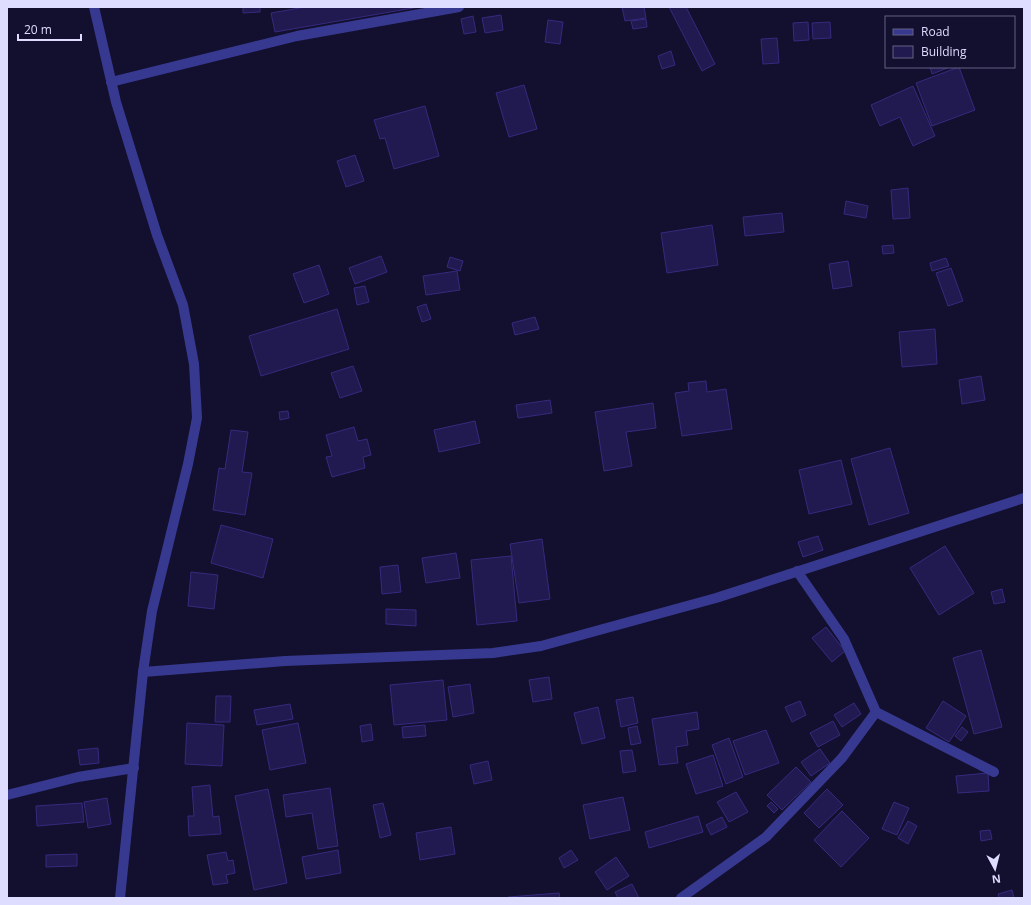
<svg xmlns="http://www.w3.org/2000/svg" width="1031" height="905" font-family="'Open Sans',sans-serif">
	<style>
		.building { fill: #211a50; stroke: #352a7e }
		.lines { fill: none; stroke-linecap: round; stroke-linejoin: round }
		.minor { stroke: #373990; stroke-width: 10 }
	</style>
	<rect width="100%" height="100%" fill="#130f2e"/>
	<!-- building -->
	<g class="building">
		<path d="M 243,7 L 260,7 L 260,12 L 243,13 Z"/>
		<path d="M 305,7 L 419,7 L 275,32 L 271,13 Z"/>
		<path d="M 622,7 L 644,7 L 646,18 L 625,21 Z"/>
		<path d="M 669,7 L 686,7 L 715,64 L 702,71 Z"/>
		<path d="M 501,15 L 503,30 L 485,33 L 482,18 Z"/>
		<path d="M 473,16 L 476,32 L 464,34 L 461,19 Z"/>
		<path d="M 646,19 L 647,27 L 633,29 L 631,21 Z"/>
		<path d="M 548,20 L 563,22 L 560,44 L 545,42 Z"/>
		<path d="M 808,22 L 809,40 L 794,41 L 793,23 Z"/>
		<path d="M 830,22 L 831,38 L 813,39 L 812,23 Z"/>
		<path d="M 777,38 L 779,63 L 763,64 L 761,39 Z"/>
		<path d="M 671,51 L 675,65 L 662,69 L 658,56 Z"/>
		<path d="M 930,67 L 950,67 L 932,74 Z"/>
		<path d="M 959,67 L 975,110 L 932,126 L 916,83 Z"/>
		<path d="M 524,85 L 537,129 L 509,137 L 496,93 Z"/>
		<path d="M 913,86 L 935,136 L 913,146 L 900,117 L 880,126 L 871,105 Z"/>
		<path d="M 425,106 L 439,156 L 394,169 L 385,138 L 380,139 L 374,120 Z"/>
		<path d="M 355,155 L 364,181 L 346,187 L 337,161 Z"/>
		<path d="M 908,188 L 910,218 L 893,219 L 891,190 Z"/>
		<path d="M 846,201 L 868,206 L 866,218 L 844,214 Z"/>
		<path d="M 782,213 L 784,232 L 745,236 L 743,217 Z"/>
		<path d="M 712,225 L 718,265 L 667,273 L 661,233 Z"/>
		<path d="M 893,245 L 894,253 L 883,254 L 882,246 Z"/>
		<path d="M 381,256 L 387,272 L 355,284 L 349,268 Z"/>
		<path d="M 450,257 L 463,261 L 460,271 L 447,267 Z"/>
		<path d="M 946,258 L 949,266 L 932,271 L 930,263 Z"/>
		<path d="M 848,261 L 852,286 L 833,289 L 829,264 Z"/>
		<path d="M 319,265 L 329,294 L 304,303 L 293,274 Z"/>
		<path d="M 951,268 L 963,301 L 948,306 L 936,273 Z"/>
		<path d="M 457,271 L 460,290 L 426,295 L 423,276 Z"/>
		<path d="M 365,286 L 369,302 L 357,305 L 354,288 Z"/>
		<path d="M 426,304 L 431,319 L 422,322 L 417,307 Z"/>
		<path d="M 337,309 L 349,349 L 261,376 L 249,336 Z"/>
		<path d="M 535,317 L 539,329 L 515,335 L 512,323 Z"/>
		<path d="M 935,329 L 937,364 L 902,367 L 899,332 Z"/>
		<path d="M 353,366 L 362,391 L 340,398 L 331,373 Z"/>
		<path d="M 981,376 L 985,400 L 962,404 L 959,380 Z"/>
		<path d="M 706,381 L 707,392 L 726,389 L 732,429 L 682,436 L 675,393 L 689,391 L 688,383 Z"/>
		<path d="M 550,400 L 552,413 L 518,418 L 516,405 Z"/>
		<path d="M 653,403 L 656,428 L 626,432 L 632,466 L 604,471 L 595,412 Z"/>
		<path d="M 288,411 L 289,418 L 280,420 L 279,412 Z"/>
		<path d="M 475,421 L 480,443 L 439,452 L 434,430 Z"/>
		<path d="M 354,427 L 358,441 L 367,439 L 371,455 L 363,457 L 365,468 L 332,477 L 326,457 L 332,456 L 326,435 Z"/>
		<path d="M 231,430 L 248,432 L 242,472 L 252,473 L 245,515 L 213,510 L 219,468 L 225,469 Z"/>
		<path d="M 890,448 L 909,513 L 869,525 L 851,459 Z"/>
		<path d="M 841,460 L 852,504 L 809,514 L 799,470 Z"/>
		<path d="M 221,525 L 273,539 L 263,578 L 211,563 Z"/>
		<path d="M 818,536 L 823,550 L 803,557 L 798,542 Z"/>
		<path d="M 542,539 L 550,599 L 519,603 L 510,544 Z"/>
		<path d="M 945,546 L 974,593 L 939,615 L 910,568 Z"/>
		<path d="M 456,553 L 460,578 L 426,583 L 422,558 Z"/>
		<path d="M 511,556 L 517,621 L 477,625 L 471,560 Z"/>
		<path d="M 398,565 L 401,592 L 382,594 L 380,567 Z"/>
		<path d="M 191,572 L 218,575 L 214,609 L 188,606 Z"/>
		<path d="M 1002,589 L 1005,602 L 994,604 L 991,592 Z"/>
		<path d="M 386,609 L 416,610 L 416,626 L 386,624 Z"/>
		<path d="M 826,627 L 845,651 L 832,662 L 812,638 Z"/>
		<path d="M 981,650 L 1002,727 L 974,734 L 953,658 Z"/>
		<path d="M 549,677 L 552,699 L 533,702 L 529,680 Z"/>
		<path d="M 443,680 L 447,720 L 394,725 L 390,685 Z"/>
		<path d="M 470,684 L 474,713 L 453,717 L 448,687 Z"/>
		<path d="M 216,696 L 231,696 L 230,722 L 215,722 Z"/>
		<path d="M 633,697 L 638,723 L 621,727 L 616,700 Z"/>
		<path d="M 800,701 L 806,715 L 792,722 L 785,707 Z"/>
		<path d="M 943,701 L 966,716 L 949,742 L 926,728 Z"/>
		<path d="M 854,703 L 861,714 L 842,727 L 834,715 Z"/>
		<path d="M 290,704 L 293,719 L 257,725 L 254,710 Z"/>
		<path d="M 598,707 L 605,738 L 582,744 L 574,713 Z"/>
		<path d="M 697,712 L 699,729 L 686,731 L 688,745 L 676,747 L 678,763 L 659,765 L 652,719 Z"/>
		<path d="M 833,721 L 840,735 L 818,747 L 810,733 Z"/>
		<path d="M 187,723 L 224,725 L 222,766 L 185,764 Z"/>
		<path d="M 298,723 L 306,763 L 270,770 L 262,730 Z"/>
		<path d="M 371,724 L 373,740 L 362,742 L 360,726 Z"/>
		<path d="M 425,725 L 426,736 L 403,738 L 402,727 Z"/>
		<path d="M 637,726 L 641,743 L 631,745 L 628,728 Z"/>
		<path d="M 962,727 L 968,732 L 961,741 L 955,736 Z"/>
		<path d="M 766,730 L 779,763 L 745,775 L 733,741 Z"/>
		<path d="M 729,738 L 743,777 L 726,784 L 712,745 Z"/>
		<path d="M 98,748 L 99,763 L 80,765 L 78,750 Z"/>
		<path d="M 820,749 L 830,763 L 811,776 L 801,762 Z"/>
		<path d="M 632,750 L 636,771 L 623,773 L 620,751 Z"/>
		<path d="M 713,755 L 723,786 L 696,794 L 686,764 Z"/>
		<path d="M 488,761 L 492,780 L 474,784 L 470,765 Z"/>
		<path d="M 796,767 L 811,782 L 782,810 L 767,795 Z"/>
		<path d="M 988,773 L 989,791 L 958,793 L 956,776 Z"/>
		<path d="M 210,785 L 213,817 L 219,816 L 221,834 L 189,836 L 188,816 L 194,816 L 192,787 Z"/>
		<path d="M 330,788 L 338,846 L 318,849 L 312,813 L 286,817 L 283,795 Z"/>
		<path d="M 268,789 L 287,883 L 254,890 L 235,796 Z"/>
		<path d="M 827,789 L 843,805 L 819,828 L 804,813 Z"/>
		<path d="M 736,792 L 748,812 L 729,822 L 717,802 Z"/>
		<path d="M 623,797 L 630,830 L 590,839 L 583,805 Z"/>
		<path d="M 107,798 L 111,824 L 88,828 L 84,802 Z"/>
		<path d="M 771,802 L 778,809 L 774,813 L 767,806 Z"/>
		<path d="M 894,802 L 909,808 L 897,835 L 882,829 Z"/>
		<path d="M 82,803 L 84,822 L 37,826 L 36,806 Z"/>
		<path d="M 383,803 L 391,835 L 380,838 L 373,805 Z"/>
		<path d="M 842,811 L 869,838 L 841,867 L 814,840 Z"/>
		<path d="M 698,816 L 703,832 L 649,848 L 645,832 Z"/>
		<path d="M 722,817 L 727,827 L 711,835 L 706,825 Z"/>
		<path d="M 908,821 L 917,826 L 908,844 L 898,838 Z"/>
		<path d="M 451,827 L 455,854 L 420,860 L 416,833 Z"/>
		<path d="M 990,830 L 992,839 L 981,841 L 980,831 Z"/>
		<path d="M 338,850 L 341,873 L 306,879 L 302,857 Z"/>
		<path d="M 571,850 L 578,860 L 564,868 L 559,858 Z"/>
		<path d="M 226,852 L 228,861 L 233,860 L 235,873 L 226,875 L 228,883 L 213,885 L 207,855 Z"/>
		<path d="M 77,854 L 77,866 L 46,867 L 46,855 Z"/>
		<path d="M 616,857 L 629,876 L 607,890 L 595,872 Z"/>
		<path d="M 632,884 L 639,898 L 618,898 L 615,892 Z"/>
		<path d="M 1012,890 L 1014,898 L 999,898 L 998,894 Z"/>
		<path d="M 559,893 L 560,898 L 508,898 L 508,897 Z"/>
	</g>
	<g class="lines">
		<!-- minor -->
		<g class="minor">
			<path d="M 94,7 L 116,102 L 157,235 L 183,305 L 194,364 L 197,418 L 188,464 L 152,611 L 143,672 L 120,898"/>
			<path d="M 111,82 L 297,36 L 459,7"/>
			<path d="M 797,571 L 844,639 L 876,712 L 994,772"/>
			<path d="M 143,672 L 285,661 L 493,653 L 541,646 L 716,598 L 1024,498"/>
			<path d="M 7,795 L 78,777 L 134,768"/>
			<path d="M 681,898 L 766,837 L 842,758 L 876,712"/>
		</g>
	</g>
	<!-- border -->
	<rect width="1031" height="905" fill="none" stroke="#dedcff" stroke-width="16"/>
	<!-- legend -->
	<rect x="885" y="16" width="130" height="52" fill="#130f2e" stroke="#646182"/>
	<rect x="893" y="29" width="20" height="6" fill="#373990" stroke="#646182"/>
	<text x="921" y="36" font-size="12" fill="#dedcff">Road</text>
	<rect x="893" y="46" width="20" height="12" fill="#211a50" stroke="#646182"/>
	<text x="921" y="56" font-size="12" fill="#dedcff">Building</text>
	<!-- north arrow -->
	<g transform="translate(995 869) rotate(173)" stroke="#130f2e" stroke-width="3" paint-order="stroke">
	<path d="M0-3L7 15L0 10L-7 15Z" fill="#dedcff"/>
	<text y="-6" font-size="11" font-weight="bold" text-anchor="middle" fill="#dedcff">N</text>
	</g>
	<!-- scale -->
	<path d="M18 34v6h63v-6" fill="none" stroke="#dedcff" stroke-width="2"/>
	<text x="24" y="34" font-size="12" fill="#dedcff" stroke="#130f2e" stroke-width="3" paint-order="stroke">20 m</text>
</svg>
